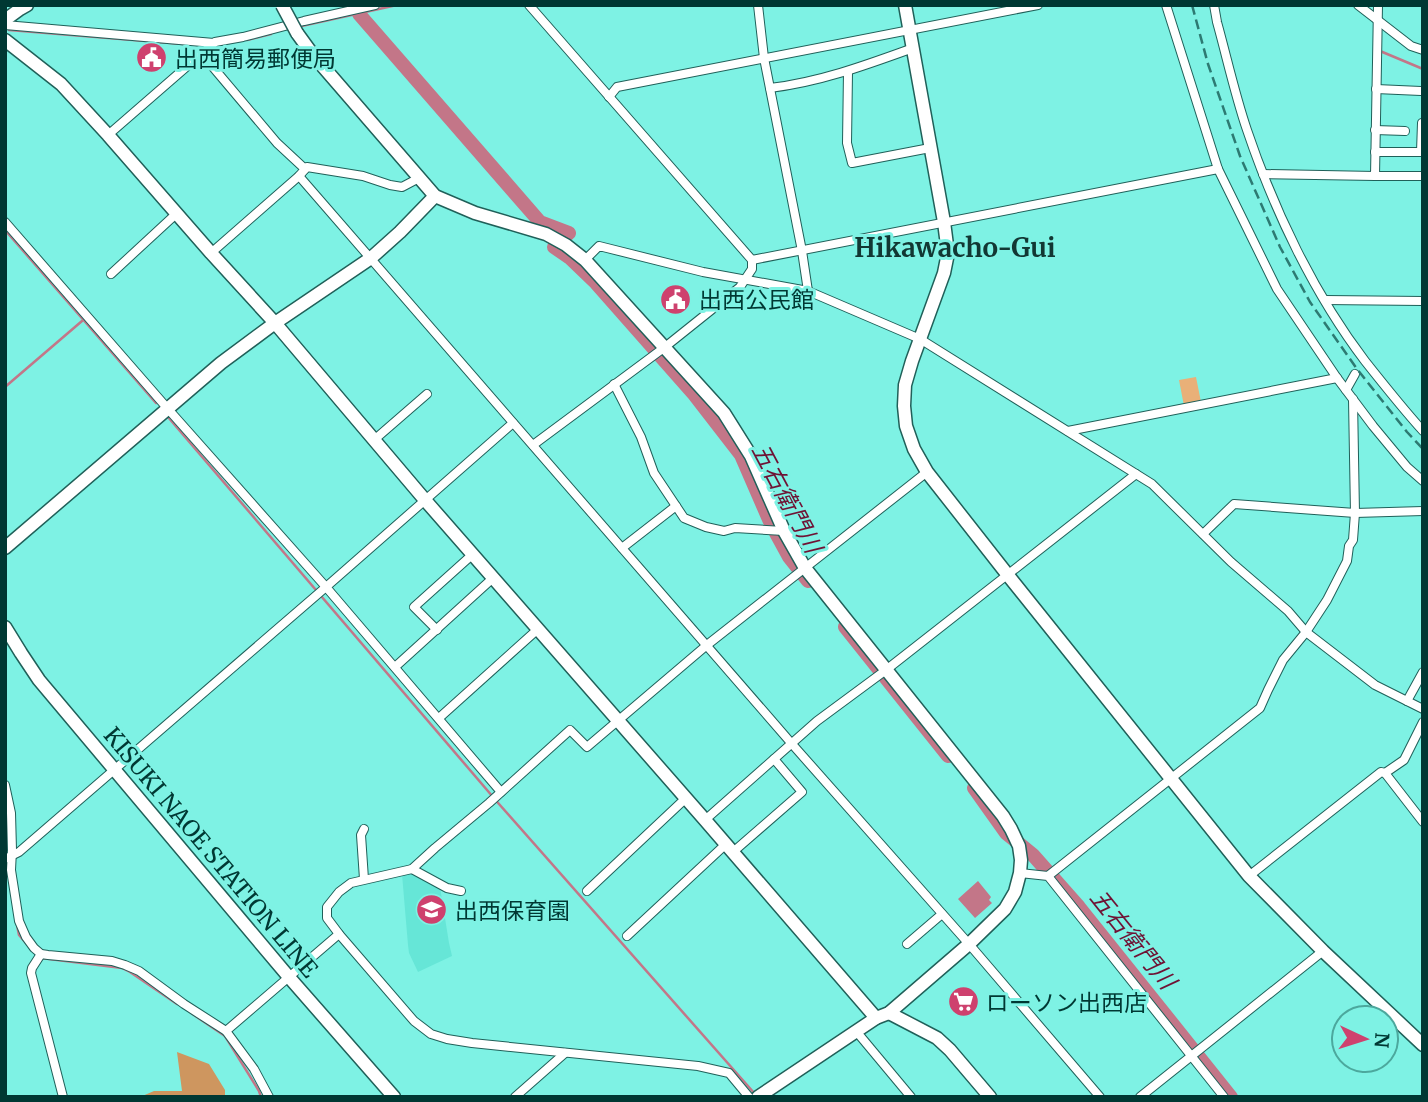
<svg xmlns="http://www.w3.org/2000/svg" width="1428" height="1102" font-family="Merriweather,'Noto Sans JP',serif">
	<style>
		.built { fill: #66e6d7 }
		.green { fill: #e9b078 }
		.forest { fill: #ce965f }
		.water { fill: #c37688 }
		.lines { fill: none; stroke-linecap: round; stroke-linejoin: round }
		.stream { stroke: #c37688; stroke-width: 2.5 }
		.river { stroke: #c37688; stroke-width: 14 }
		.street-casing { stroke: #206059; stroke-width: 10 }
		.secondary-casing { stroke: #206059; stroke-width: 15 }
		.street { stroke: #fff; stroke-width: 8 }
		.secondary { stroke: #fff; stroke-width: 12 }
		.rail { stroke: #2d7a72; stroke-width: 2.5; stroke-dasharray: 10 5; stroke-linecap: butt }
		.secondary-bridge-casing { stroke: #206059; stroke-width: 15; stroke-linecap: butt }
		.secondary-bridge { stroke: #fff; stroke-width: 12 }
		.labels { text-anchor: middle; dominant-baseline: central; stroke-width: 6; stroke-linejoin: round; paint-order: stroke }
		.poi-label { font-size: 23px; fill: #003833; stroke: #7ef2e4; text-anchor: start }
		.street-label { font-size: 23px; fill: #003833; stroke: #7ef2e4 }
		.water-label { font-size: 24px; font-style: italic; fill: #6f1234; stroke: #7ef2e4 }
		.quarter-label { font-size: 26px; font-weight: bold; fill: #123733; stroke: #7ef2e4 }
	</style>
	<rect width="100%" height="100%" fill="#7ef2e4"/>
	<!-- built -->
	<path class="built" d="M 409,872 L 440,887 L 449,943 L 452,956 L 418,972 L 409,953 L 408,945 L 402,874 Z"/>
	<!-- green -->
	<path class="green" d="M 1196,377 L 1201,402 L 1184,406 L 1179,380 Z"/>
	<!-- forest -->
	<path class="forest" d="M 177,1052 L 209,1064 L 225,1090 L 225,1097 L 140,1097 L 154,1091 L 182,1091 Z"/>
	<!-- water -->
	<path class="water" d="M 978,881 L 991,897 L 989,900 L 992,903 L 975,918 L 958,899 Z"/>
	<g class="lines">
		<!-- stream -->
		<g class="stream">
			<path d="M 297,27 L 397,5"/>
			<path d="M 9,30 L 195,45"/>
			<path d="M 247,40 L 271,34"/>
			<path d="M 1380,49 L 1380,51 L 1423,69"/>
			<path d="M 5,230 L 156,403"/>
			<path d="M 5,387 L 82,321"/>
			<path d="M 168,417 L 499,804 L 755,1094"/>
			<path d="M 5,849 L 8,870"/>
			<path d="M 17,925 L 19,935 L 31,949"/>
			<path d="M 41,958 L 122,968 L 130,972 L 177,1004"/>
			<path d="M 191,1013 L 225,1036 L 259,1091 L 261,1097"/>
		</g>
		<!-- river -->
		<g class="river">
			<path d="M 359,14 L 540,222 L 569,233 L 554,247 L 570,258 L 596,283 L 693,393 L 741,455 L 771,524 L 789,557 L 808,581"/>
			<path d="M 845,627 L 948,756"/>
			<path d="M 974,788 L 1006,833 L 1033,855 L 1079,907 L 1231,1097"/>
		</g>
		<defs>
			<g id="street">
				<path d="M 529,5 L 752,260 L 1218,169"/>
				<path d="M 758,5 L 764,58 L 802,251 L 808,291"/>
				<path d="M 1166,5 L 1218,169 L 1277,289 L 1337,378 L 1373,426 L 1407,467 L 1423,481"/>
				<path d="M 1214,5 L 1217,22 C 1227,58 1235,95 1247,130 C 1274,210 1314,294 1365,361 C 1384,385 1403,409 1423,431"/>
				<path d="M 1358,5 L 1411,46 L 1423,50"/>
				<path d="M 5,25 L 214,43"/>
				<path d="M 201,53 L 277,143 L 305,169"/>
				<path d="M 848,72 L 847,143 L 852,163 L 930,148"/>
				<path d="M 770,88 C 820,82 866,65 913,48"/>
				<path d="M 1376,89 L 1421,91"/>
				<path d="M 609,97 L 617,87 L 1038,5"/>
				<path d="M 1375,130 L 1405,131"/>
				<path d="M 108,135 L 215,42 L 243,37 L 304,21 L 375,5"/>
				<path d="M 1375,152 L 1421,152 L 1422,123"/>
				<path d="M 1263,174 L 1375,176 L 1378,5"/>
				<path d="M 299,176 L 792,744 L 969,944 L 1100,1097"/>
				<path d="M 1375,176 L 1423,176"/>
				<path d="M 5,222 L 168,409 L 326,587 L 501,792"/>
				<path d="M 211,253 L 299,176 L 307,167 L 363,176 L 390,185 L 402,187 L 419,178"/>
				<path d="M 585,260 L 599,246 L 703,272 L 808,291 L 920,339 L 1152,484 L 1231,562 L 1288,611 L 1306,632 L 1375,685 L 1423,709"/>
				<path d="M 111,274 L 176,214"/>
				<path d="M 1325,300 L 1423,301"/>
				<path d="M 614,384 L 641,437 L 654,473 L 684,518 L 706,527 L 724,531 L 735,528 L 784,531"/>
				<path d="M 1346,390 L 1355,374"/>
				<path d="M 1068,431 L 1337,378"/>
				<path d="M 374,440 L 427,394"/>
				<path d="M 533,445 L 665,347 L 740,287 L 752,269 L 752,260"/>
				<path d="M 1203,534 L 1234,504 L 1355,513 L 1423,511"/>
				<path d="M 622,548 L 676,506"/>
				<path d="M 437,630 L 414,607 L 473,554"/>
				<path d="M 395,667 L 493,578"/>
				<path d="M 1407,701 L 1423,672"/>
				<path d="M 439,718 L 538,629"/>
				<path d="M 1423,722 L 1404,760 L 1385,773 L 1423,822"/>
				<path d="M 5,785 L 11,813 L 12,850 L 11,870 L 19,921 L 26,937 L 34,948 L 41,954 L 48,955 L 112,961 L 125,965 L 139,971 L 184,1004 L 226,1031 L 254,1069 L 269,1097"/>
				<path d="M 705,820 L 817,721 L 886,670 L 1136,474"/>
				<path d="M 364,829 L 361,835 L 364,879"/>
				<path d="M 733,852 L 802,792 L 774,759"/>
				<path d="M 5,859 L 19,852 L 326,587 L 513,423"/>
				<path d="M 412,869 L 447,888 L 461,891"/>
				<path d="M 1020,873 L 1048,876 L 1224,1097"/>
				<path d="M 1048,876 L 1260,708 L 1268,690 L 1283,660 L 1306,632 L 1327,600 L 1347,561 L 1349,546 L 1353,540 L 1355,513 L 1353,399"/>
				<path d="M 1249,876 L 1381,772 L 1385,773"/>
				<path d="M 587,891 L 686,798"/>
				<path d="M 627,936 L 726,844"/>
				<path d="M 907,944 L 942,914"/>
				<path d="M 41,954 L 32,968 L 31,973 L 63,1097"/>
				<path d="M 226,1031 L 339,934"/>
				<path d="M 856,1031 L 911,1097"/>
				<path d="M 515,1097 L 565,1053"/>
				<path d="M 749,1097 L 729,1073 L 698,1066 L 472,1043 L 447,1039 L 431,1034 L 414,1021 L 339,934 L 327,918 L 327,907 L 339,892 L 351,883 L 412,869 L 435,848 L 489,803 L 570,730 L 587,747 L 707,645 L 927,472"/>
				<path d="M 1140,1097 L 1323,951"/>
			</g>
			<g id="secondary">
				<path d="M 905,5 L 944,222 L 948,253 L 944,273 L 912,361 L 905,385 L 904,406 L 906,426 L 914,449 L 927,472 L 1007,574 L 1249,876 L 1323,951 L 1423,1045"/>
				<path d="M 5,20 L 20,9 L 27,5"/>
				<path d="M 297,33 L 313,55 L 435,196 L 475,213 L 546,234 L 566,245 L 585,260 L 724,413 L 751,456 L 784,531 L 805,568 L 1003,816 L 1011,829 L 1019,846 L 1021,860 L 1020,873 L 1015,892 L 1005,909 L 969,944 L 889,1013 L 876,1018 L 758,1097"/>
				<path d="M 5,40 L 61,84 L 108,135 L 211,253 L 275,323 L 425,500 L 705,820 L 876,1018"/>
				<path d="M 5,548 L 221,363 L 275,323 L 371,258 L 400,232 L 435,196"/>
				<path d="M 5,627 L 21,653 L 39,680 L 288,976 L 394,1097"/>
				<path d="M 889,1013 L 937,1038 L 950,1050 L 990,1097"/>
			</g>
		</defs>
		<!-- street casing -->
		<use href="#street" class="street-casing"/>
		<!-- secondary casing -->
		<use href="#secondary" class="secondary-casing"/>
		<!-- street -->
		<use href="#street" class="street"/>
		<!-- secondary -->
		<use href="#secondary" class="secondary"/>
		<!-- rail -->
		<path class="rail" d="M 1192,5 L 1208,64 L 1240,156 L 1280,247 L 1310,302 L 1357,369 L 1407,432 L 1423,449"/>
		<defs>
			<path id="secondary-bridge" d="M 282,5 L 297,33"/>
		</defs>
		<!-- secondary-bridge casing -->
		<use href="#secondary-bridge" class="secondary-bridge-casing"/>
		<!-- secondary-bridge -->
		<use href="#secondary-bridge" class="secondary-bridge"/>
	</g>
	<!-- icons -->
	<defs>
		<symbol id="civic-disc" viewBox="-11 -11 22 22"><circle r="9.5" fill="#ce416e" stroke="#7ef2e4"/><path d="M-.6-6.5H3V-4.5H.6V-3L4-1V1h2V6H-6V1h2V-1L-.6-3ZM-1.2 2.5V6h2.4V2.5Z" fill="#fff"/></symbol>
		<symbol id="school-disc" viewBox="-11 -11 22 22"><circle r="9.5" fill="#ce416e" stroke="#7ef2e4"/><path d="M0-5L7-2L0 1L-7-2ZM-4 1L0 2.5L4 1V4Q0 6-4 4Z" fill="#fff"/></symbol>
		<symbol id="supermarket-disc" viewBox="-11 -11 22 22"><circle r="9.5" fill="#ce416e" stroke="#7ef2e4"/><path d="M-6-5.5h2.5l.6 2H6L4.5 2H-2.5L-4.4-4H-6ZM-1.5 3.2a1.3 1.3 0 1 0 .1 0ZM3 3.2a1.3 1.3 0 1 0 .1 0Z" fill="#fff"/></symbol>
	</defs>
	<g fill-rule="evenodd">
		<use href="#civic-disc" x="134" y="40" width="35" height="35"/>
		<use href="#civic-disc" x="658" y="282" width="35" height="35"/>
		<use href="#school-disc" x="414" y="892" width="35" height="35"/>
		<use href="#supermarket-disc" x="946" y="984" width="35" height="35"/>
	</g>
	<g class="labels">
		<!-- poi labels -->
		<g class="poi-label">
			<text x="175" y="58">出西簡易郵便局</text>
			<text x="699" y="299">出西公民館</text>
			<text x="455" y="910">出西保育園</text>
			<text x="986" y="1002">ローソン出西店</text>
		</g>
		<!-- street labels -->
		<g class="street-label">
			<text transform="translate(211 852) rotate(50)">KISUKI NAOE STATION LINE</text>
		</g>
		<!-- water labels -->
		<g class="water-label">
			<text transform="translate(787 498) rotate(62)">五右衛門川</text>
			<text transform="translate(1133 939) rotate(51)">五右衛門川</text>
		</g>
		<!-- quarter labels -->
		<g class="quarter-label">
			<text x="955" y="247">Hikawacho-Gui</text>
		</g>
	</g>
	<!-- border -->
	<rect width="1428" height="1102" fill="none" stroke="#003833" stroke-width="14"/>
	<!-- north arrow -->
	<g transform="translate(1365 1039) rotate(94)"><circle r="33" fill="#7ef2e4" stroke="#4ca89d" stroke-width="2"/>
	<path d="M0-5L12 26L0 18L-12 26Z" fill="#ce416e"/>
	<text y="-10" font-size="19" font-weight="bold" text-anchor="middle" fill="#003833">N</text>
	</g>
</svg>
